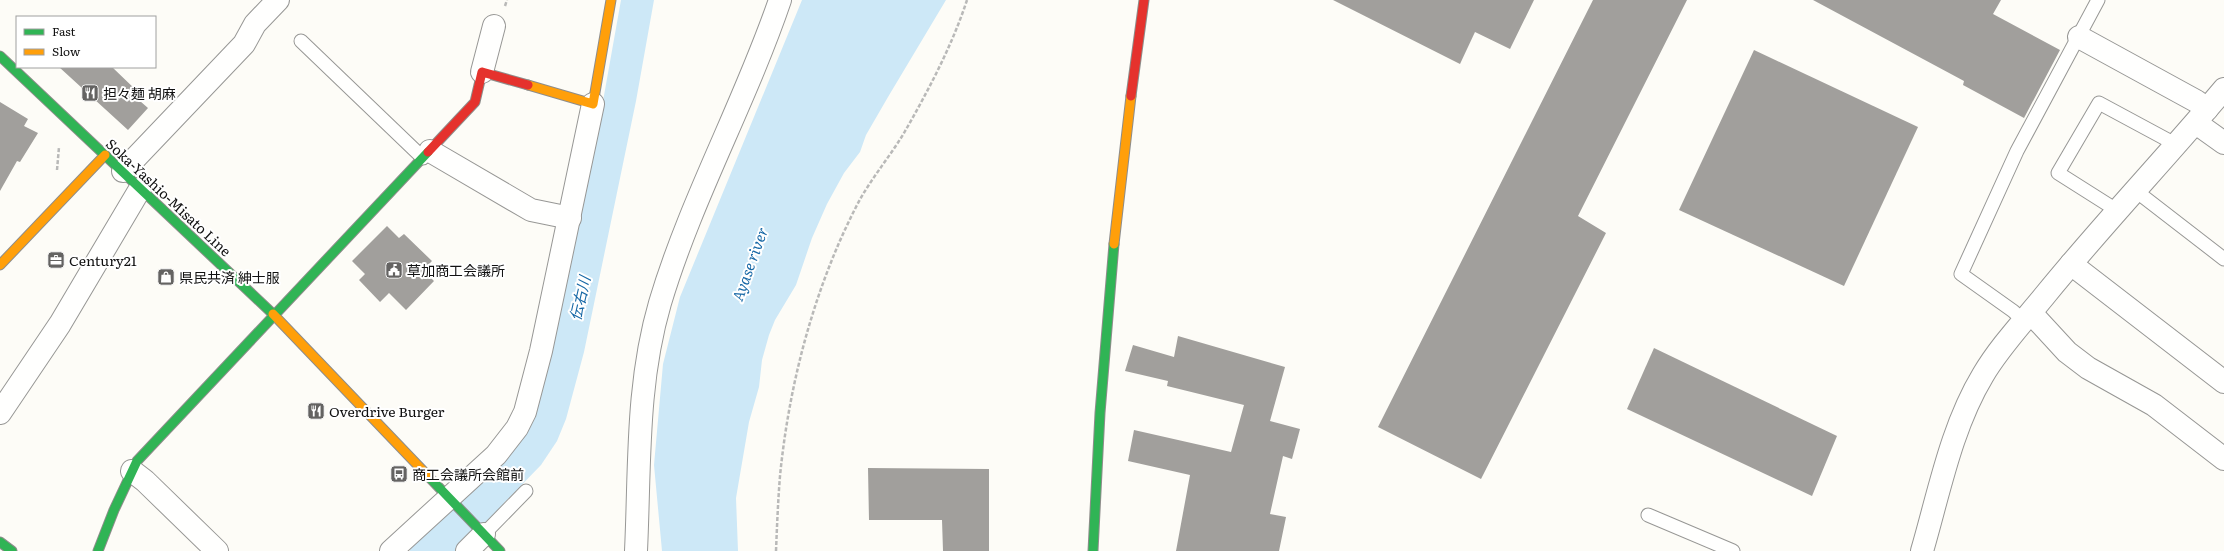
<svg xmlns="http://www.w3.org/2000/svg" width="2224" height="551" font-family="Literata,'Noto Sans JP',serif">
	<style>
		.water { fill: #cde8f7 }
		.pier { fill: #fdfcf7 }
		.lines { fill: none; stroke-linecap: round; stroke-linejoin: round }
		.river { stroke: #cde8f7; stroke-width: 42 }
		.building { fill: #a19f9c }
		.lane-casing { stroke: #979795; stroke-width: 15 }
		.street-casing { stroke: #979795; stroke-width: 24 }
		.fast-casing { stroke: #8e8d8b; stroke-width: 11 }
		.slow-casing { stroke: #8e8d8b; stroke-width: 11 }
		.jam-casing { stroke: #8e8d8b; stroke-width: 11 }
		.path { stroke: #b9b9b8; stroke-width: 2.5; stroke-dasharray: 4 2; stroke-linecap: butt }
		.lane { stroke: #fffffe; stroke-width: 13 }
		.street { stroke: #fffffe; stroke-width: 22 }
		.fast { stroke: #30b455; stroke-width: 9 }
		.slow { stroke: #ff9f0a; stroke-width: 9 }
		.jam { stroke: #e5322d; stroke-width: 9 }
		.labels { text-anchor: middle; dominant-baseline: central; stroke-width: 4; stroke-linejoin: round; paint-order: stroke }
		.poi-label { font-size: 14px; fill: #111; stroke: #fff; text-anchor: start }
		.street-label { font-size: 14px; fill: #111; stroke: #fff }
		.water-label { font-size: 15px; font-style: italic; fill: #1768a6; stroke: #fff }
	</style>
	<rect width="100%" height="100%" fill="#fdfcf7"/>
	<!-- water -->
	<g class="water">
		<path d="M 621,0 L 654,0 L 636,101 L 584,352 L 566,419 L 557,441 L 541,465 L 507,500 L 453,551 L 450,551 L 430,530 L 486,478 L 554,342 L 595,146 Z"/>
		<path d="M 802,0 L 946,0 L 888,97 L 866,135 L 860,152 L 844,173 L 827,204 L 812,238 L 796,285 L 775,320 L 769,335 L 762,360 L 759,387 L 749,422 L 736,498 L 738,551 L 662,551 L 654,465 L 663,364 L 680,297 Z"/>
	</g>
	<!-- pier -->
	<path class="pier" d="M 477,485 L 499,508 L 459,546 L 436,523 Z"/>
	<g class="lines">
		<!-- river -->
		<path class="river" d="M 431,551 L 483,502"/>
	</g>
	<!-- building -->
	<g class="building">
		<path d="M 1333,0 L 1534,0 L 1510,49 L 1475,32 L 1460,64 Z"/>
		<path d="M 1593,0 L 1687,0 L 1578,216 L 1606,233 L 1481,479 L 1378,427 Z"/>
		<path d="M 1813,0 L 2001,0 L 1993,14 L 2060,50 L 2024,118 L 1963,85 L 1964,81 Z"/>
		<path d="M 1754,50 L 1918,127 L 1844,286 L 1679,210 Z"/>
		<path d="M 59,67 L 112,67 L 137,91 L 133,95 L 148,108 L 128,130 Z"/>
		<path d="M 0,102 L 28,119 L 24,126 L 38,133 L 20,162 L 17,161 L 0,191 Z"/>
		<path d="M 387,226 L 399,238 L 404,234 L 432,261 L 423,270 L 434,281 L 406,310 L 389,293 L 380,302 L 359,280 L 365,274 L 352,261 Z"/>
		<path d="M 1178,336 L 1285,367 L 1270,421 L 1300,429 L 1292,459 L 1283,456 L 1270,514 L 1286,517 L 1279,551 L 1176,551 L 1190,475 L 1128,461 L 1134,430 L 1231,452 L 1244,405 L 1167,386 L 1168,381 L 1125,371 L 1133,345 L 1174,357 Z"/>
		<path d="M 1654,348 L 1837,436 L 1812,496 L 1627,409 Z"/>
		<path d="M 868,468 L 989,469 L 989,551 L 943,551 L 942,520 L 869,520 Z"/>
	</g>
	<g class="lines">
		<defs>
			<g id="lane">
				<path d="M 301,41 L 423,158"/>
				<path d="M 2136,191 L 2224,259"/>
				<path d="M 2118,211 L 2058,173 L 2099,103 L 2177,145"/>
				<path d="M 2024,321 L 2013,311 L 1961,274 L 2017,151 L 2098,0"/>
				<path d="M 1648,515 L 1733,551"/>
				<path d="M 484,534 L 526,491"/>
			</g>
			<g id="street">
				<path d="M 2079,37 L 2196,101 L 2207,109"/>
				<path d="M 482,72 L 494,26"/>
				<path d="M 2196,123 L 2224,143"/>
				<path d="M 430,151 L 531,210 L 570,218"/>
				<path d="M 123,171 L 244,44 L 255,24 L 278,0"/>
				<path d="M 2071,264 L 2224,382"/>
				<path d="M 2031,313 L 2067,352 L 2088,368 L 2154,405 L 2224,459"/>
				<path d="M 0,413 L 60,324 L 140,189"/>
				<path d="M 132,471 L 145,481 L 217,551"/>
				<path d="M 391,551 L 496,455 L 517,428 L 525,412 L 541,351 L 593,104"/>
				<path d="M 467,551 L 484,534"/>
				<path d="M 636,551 C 640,467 636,385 660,303 C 691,199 745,103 780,0"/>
				<path d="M 1922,551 C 1939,493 1951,428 1983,375 C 2000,346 2025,320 2046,294 C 2103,224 2166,158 2224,89"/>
			</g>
			<g id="fast">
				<path d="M 0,56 L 273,314"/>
				<path d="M 429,477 L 500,551"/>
				<path d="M 0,542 L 12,551"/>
				<path d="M 98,551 L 114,510 L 137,461 L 428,152"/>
				<path d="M 1093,551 L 1100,413 L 1114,244"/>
			</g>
			<g id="slow">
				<path d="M 528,85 L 593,104 L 611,0"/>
				<path d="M 1114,244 L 1131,96"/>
				<path d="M 0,265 L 105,155"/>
				<path d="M 273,314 L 429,477"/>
			</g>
			<g id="jam">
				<path d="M 1131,96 L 1144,0"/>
				<path d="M 428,152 L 475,102 L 482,72 L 528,85"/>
			</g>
		</defs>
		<!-- lane casing -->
		<use href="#lane" class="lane-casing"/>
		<!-- street casing -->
		<use href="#street" class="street-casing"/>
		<!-- fast casing -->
		<use href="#fast" class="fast-casing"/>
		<!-- slow casing -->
		<use href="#slow" class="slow-casing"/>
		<!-- jam casing -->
		<use href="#jam" class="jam-casing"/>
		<!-- path -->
		<g class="path">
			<path d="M 505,6 L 507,0"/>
			<path d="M 57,170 L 59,147"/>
			<path d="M 776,551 C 777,526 778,501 780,476 C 789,384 814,289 856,207 C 869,181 889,158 904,133 C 928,91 952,46 967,0"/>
		</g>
		<!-- lane -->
		<use href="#lane" class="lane"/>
		<!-- street -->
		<use href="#street" class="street"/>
		<!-- fast -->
		<use href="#fast" class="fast"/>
		<!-- slow -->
		<use href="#slow" class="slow"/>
		<!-- jam -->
		<use href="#jam" class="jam"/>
	</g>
	<!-- icons -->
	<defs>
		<symbol id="restaurant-square" viewBox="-11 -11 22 22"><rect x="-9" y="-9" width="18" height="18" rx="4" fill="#646362" stroke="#fff"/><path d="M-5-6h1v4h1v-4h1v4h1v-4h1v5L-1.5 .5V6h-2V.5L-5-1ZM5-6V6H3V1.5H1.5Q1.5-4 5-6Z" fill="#fff"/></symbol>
		<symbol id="office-square" viewBox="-11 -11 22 22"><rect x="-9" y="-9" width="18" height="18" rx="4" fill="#646362" stroke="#fff"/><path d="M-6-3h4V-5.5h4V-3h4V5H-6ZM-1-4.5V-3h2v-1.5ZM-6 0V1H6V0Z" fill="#fff"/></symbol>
		<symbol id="civic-square" viewBox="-11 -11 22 22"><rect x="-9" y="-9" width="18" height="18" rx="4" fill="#646362" stroke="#fff"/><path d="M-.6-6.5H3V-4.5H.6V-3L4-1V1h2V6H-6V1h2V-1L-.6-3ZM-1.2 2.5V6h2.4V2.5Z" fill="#fff"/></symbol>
		<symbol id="shop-square" viewBox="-11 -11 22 22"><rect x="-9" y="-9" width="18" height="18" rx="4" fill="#646362" stroke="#fff"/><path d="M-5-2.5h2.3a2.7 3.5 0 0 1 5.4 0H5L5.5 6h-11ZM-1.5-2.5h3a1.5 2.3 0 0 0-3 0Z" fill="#fff"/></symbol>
		<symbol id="bus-square" viewBox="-11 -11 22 22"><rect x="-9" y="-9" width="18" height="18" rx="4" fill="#646362" stroke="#fff"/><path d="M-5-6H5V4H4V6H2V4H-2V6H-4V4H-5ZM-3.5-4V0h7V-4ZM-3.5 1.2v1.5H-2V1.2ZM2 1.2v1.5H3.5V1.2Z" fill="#fff"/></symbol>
	</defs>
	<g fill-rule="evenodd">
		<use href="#restaurant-square" x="80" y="83" width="20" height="20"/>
		<use href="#office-square" x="46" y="250" width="20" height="20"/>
		<use href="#civic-square" x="384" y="260" width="20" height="20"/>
		<use href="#shop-square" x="156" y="267" width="20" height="20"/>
		<use href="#restaurant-square" x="306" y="401" width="20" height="20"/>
		<use href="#bus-square" x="389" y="464" width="20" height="20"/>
	</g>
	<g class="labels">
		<!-- poi labels -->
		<g class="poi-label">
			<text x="103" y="93">担々麺 胡麻</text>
			<text x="69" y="260">Century21</text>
			<text x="407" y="270">草加商工会議所</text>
			<text x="179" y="277">県民共済 紳士服</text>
			<text x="329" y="411">Overdrive Burger</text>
			<text x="412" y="474">商工会議所会館前</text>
		</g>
		<!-- street labels -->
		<g class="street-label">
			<text transform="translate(169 197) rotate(43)">Soka-Yashio-Misato Line</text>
		</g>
		<!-- water labels -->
		<g class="water-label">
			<text transform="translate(749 264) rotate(-70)">Ayase river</text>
			<text transform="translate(579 298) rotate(-77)">伝右川</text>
		</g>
	</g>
	<!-- legend -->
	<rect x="16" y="16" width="140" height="52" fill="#ffffff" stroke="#a0a0a0"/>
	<rect x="24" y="29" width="20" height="6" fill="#30b455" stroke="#a0a0a0"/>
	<text x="52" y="36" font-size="12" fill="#111111">Fast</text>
	<rect x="24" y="49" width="20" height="6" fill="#ff9f0a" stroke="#a0a0a0"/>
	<text x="52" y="56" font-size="12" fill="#111111">Slow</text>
</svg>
